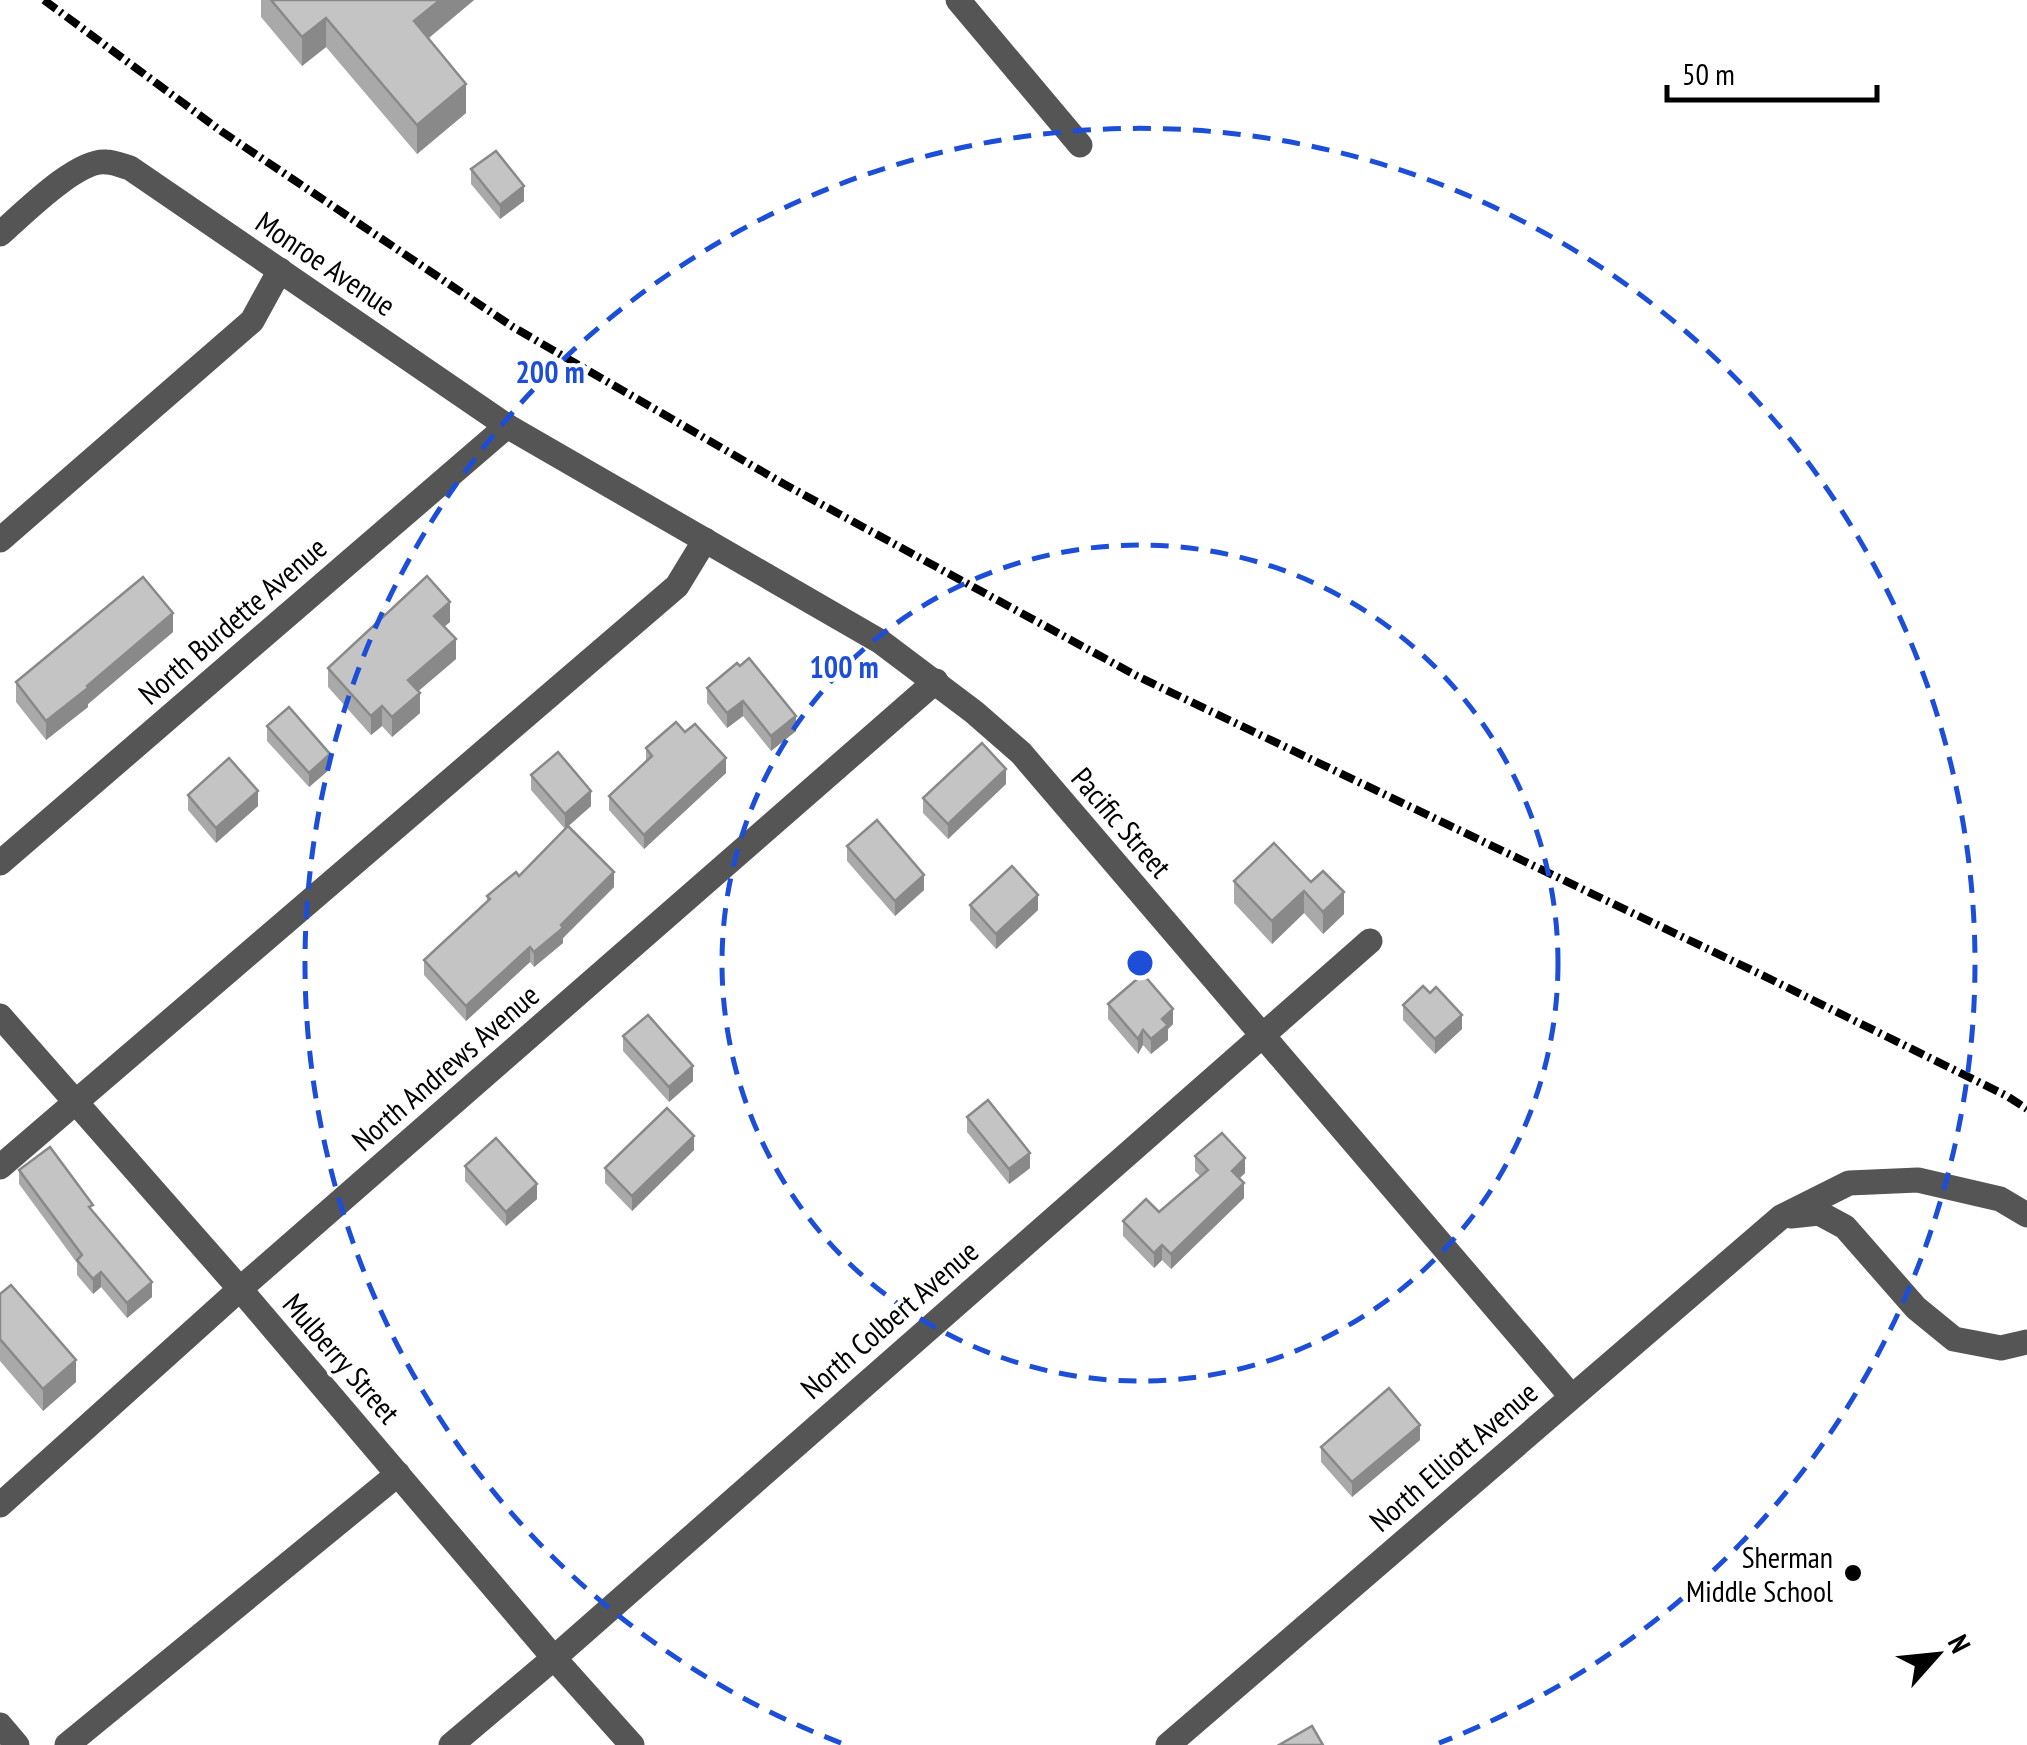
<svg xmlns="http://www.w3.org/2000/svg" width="2027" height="1745" font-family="'PT Sans Narrow',sans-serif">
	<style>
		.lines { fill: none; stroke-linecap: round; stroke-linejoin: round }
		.minor { stroke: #555; stroke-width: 25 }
		.rail { stroke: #000; stroke-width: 8; stroke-dasharray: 15 5 2.5 5; stroke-linecap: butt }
		.wall { fill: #a9a9a9 }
		.shaded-wall { fill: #898989 }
		.building { fill: #c4c4c4; stroke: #898989; stroke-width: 2.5 }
		.ring { fill: none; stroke: #1d4ed8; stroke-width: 5; stroke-dasharray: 18 12 }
		.poi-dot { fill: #000; stroke: #fff; stroke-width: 4 }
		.labels { text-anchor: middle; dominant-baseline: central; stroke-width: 8; stroke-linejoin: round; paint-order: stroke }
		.street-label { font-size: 30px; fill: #000; stroke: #fff }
		.poi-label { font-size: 30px; fill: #000; stroke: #fff; text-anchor: end }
		.centre { fill: #1d4ed8; stroke: #fff; stroke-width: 5 }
		.ring-label { font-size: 30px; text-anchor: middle; font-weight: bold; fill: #1d4ed8; stroke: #fff; stroke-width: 8; stroke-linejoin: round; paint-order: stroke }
	</style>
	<rect width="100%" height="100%" fill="#fff"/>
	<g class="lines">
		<!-- minor -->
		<g class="minor">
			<path d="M 958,0 L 1080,145"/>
			<path d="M 0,234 C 23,214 77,159 106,162 C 114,162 123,166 130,168 L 507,426 L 881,642 L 974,712 L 1021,753 L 1571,1396"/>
			<path d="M 0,540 L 252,321 L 280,270"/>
			<path d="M 0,863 L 507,426"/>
			<path d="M 0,1016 L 240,1289 L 554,1658 L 632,1745"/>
			<path d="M 0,1167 L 677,586 L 705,540"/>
			<path d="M 1791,1216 L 1819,1213 L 1845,1227 L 1916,1308 L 1954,1339 L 2001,1348 L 2027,1342"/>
			<path d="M 0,1505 L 240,1289 L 936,681"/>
			<path d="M 0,1725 L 17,1745"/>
			<path d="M 67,1745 L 398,1474"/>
			<path d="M 451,1745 L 554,1658 L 1370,941"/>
			<path d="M 1168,1745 L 1781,1217 L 1849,1183 L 1918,1180 L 2000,1199 L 2027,1215"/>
		</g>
		<!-- rail -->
		<path class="rail" d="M 44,0 L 221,131 L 513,327 L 784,484 L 1137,676 L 1762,975 L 2007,1096 L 2027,1109"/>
	</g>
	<!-- wall -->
	<g class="wall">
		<path d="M 261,0 L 474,0 L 429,38 L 466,113 L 417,154 L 326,47 L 302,66 L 261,17 Z"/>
		<path d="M 471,169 L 524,201 L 500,219 L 471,184 Z"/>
		<path d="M 450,622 L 444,627 L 456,659 L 418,691 L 420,713 L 392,737 L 382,726 L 371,735 L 328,687 L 328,668 Z"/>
		<path d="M 173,632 L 88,704 L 88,707 L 46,740 L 16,702 L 16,682 Z"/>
		<path d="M 737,663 L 796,731 L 771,751 L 743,716 L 727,728 L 707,703 L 707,688 Z"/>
		<path d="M 267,726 L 330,769 L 309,787 L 267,741 Z"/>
		<path d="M 646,748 L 726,773 L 644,849 L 609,810 L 609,796 L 646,761 Z"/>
		<path d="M 531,775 L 591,806 L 565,829 L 531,790 Z"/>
		<path d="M 1006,784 L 948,839 L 923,813 L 923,798 Z"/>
		<path d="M 188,795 L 258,806 L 216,843 L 188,810 Z"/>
		<path d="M 847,846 L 924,890 L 895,916 L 847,861 Z"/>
		<path d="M 519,876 L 614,887 L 563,938 L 563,943 L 534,967 L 530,962 L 466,1021 L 424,975 L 424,960 L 487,902 L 487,896 Z"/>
		<path d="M 1234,881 L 1311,882 L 1344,914 L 1323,934 L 1304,913 L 1272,944 L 1234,903 Z"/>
		<path d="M 970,905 L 1038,910 L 996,949 L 970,920 Z"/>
		<path d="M 1108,1004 L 1173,1024 L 1168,1029 L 1168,1040 L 1151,1054 L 1143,1045 L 1138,1054 L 1108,1019 Z"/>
		<path d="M 1403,1005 L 1462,1029 L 1435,1054 L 1403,1020 Z"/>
		<path d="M 623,1036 L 693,1081 L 669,1102 L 623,1051 Z"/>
		<path d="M 967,1117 L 1030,1168 L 1009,1184 L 967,1132 Z"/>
		<path d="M 694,1150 L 632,1211 L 605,1183 L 605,1168 Z"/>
		<path d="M 1195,1156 L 1245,1173 L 1239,1178 L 1244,1198 L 1171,1269 L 1162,1260 L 1154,1268 L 1123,1236 L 1123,1221 L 1159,1212 L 1200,1176 L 1195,1171 Z"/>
		<path d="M 465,1166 L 537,1199 L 506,1226 L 465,1181 Z"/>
		<path d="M 19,1170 L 93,1211 L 152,1297 L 127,1318 L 101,1287 L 93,1294 L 77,1275 L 77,1263 L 19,1184 Z"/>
		<path d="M 0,1294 L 76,1382 L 43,1411 L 0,1361 Z"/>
		<path d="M 1420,1440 L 1352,1497 L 1321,1462 L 1321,1447 Z"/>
	</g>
	<!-- shaded-wall -->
	<g class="shaded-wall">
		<path d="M 440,0 L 474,0 L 414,50 L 414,21 Z"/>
		<path d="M 326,18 L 326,47 L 302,66 L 302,37 Z"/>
		<path d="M 466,84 L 466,113 L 417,154 L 417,125 Z"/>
		<path d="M 524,186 L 524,201 L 500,219 L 500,205 Z"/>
		<path d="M 450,602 L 450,622 L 434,635 L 434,616 Z"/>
		<path d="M 173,613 L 173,632 L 88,704 L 88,707 L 46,740 L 46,721 Z"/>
		<path d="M 456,639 L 456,659 L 408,700 L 408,680 Z"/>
		<path d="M 420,693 L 420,713 L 392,737 L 392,717 Z"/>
		<path d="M 743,701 L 743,716 L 727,728 L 727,713 Z"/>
		<path d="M 382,706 L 382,726 L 371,735 L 371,716 Z"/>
		<path d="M 796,716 L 796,731 L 771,751 L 771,736 Z"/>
		<path d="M 330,754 L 330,769 L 309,787 L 309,773 Z"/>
		<path d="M 726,758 L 726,773 L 644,849 L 644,835 Z"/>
		<path d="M 1006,769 L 1006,784 L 948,839 L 948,824 Z"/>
		<path d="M 258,791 L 258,806 L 216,843 L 216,828 Z"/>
		<path d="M 591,791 L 591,806 L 565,829 L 565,814 Z"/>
		<path d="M 614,872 L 614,887 L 563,938 L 563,943 L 534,967 L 534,952 Z"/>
		<path d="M 924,875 L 924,890 L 895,916 L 895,901 Z"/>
		<path d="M 1304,891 L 1304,913 L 1272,944 L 1272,921 Z"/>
		<path d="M 1344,892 L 1344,914 L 1323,934 L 1323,912 Z"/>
		<path d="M 1038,895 L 1038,910 L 996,949 L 996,934 Z"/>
		<path d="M 530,947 L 530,962 L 466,1021 L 466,1006 Z"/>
		<path d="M 1173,1009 L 1173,1024 L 1168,1029 L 1168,1040 L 1151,1054 L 1151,1039 L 1162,1019 Z"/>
		<path d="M 1462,1015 L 1462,1029 L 1435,1054 L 1435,1039 Z"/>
		<path d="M 1143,1030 L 1143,1045 L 1138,1054 L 1138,1039 Z"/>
		<path d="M 693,1066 L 693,1081 L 669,1102 L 669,1087 Z"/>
		<path d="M 694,1136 L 694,1150 L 632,1211 L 632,1196 Z"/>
		<path d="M 1030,1153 L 1030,1168 L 1009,1184 L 1009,1169 Z"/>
		<path d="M 1245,1158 L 1245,1173 L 1232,1186 L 1232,1171 Z"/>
		<path d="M 1244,1183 L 1244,1198 L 1171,1269 L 1171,1254 Z"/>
		<path d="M 537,1184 L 537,1199 L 506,1226 L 506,1212 Z"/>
		<path d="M 1162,1245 L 1162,1260 L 1154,1268 L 1154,1253 Z"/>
		<path d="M 101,1272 L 101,1287 L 93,1294 L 93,1279 Z"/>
		<path d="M 152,1282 L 152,1297 L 127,1318 L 127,1303 Z"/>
		<path d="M 76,1360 L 76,1382 L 43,1411 L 43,1389 Z"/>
		<path d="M 1420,1425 L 1420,1440 L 1352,1497 L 1352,1482 Z"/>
	</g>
	<!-- building -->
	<g class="building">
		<path d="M 271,0 L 440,0 L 414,21 L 466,84 L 417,125 L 326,18 L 302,37 Z"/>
		<path d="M 496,151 L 524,186 L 500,205 L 471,169 Z"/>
		<path d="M 427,576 L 450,602 L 434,616 L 456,639 L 408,680 L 420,693 L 392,717 L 382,706 L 371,716 L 328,668 Z"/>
		<path d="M 143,577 L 173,613 L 87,686 L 88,688 L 46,721 L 16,682 Z"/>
		<path d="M 749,658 L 796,716 L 771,736 L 743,701 L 727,713 L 707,688 L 737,663 L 740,666 Z"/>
		<path d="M 289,707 L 330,754 L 309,773 L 267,726 Z"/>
		<path d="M 676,722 L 685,732 L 695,724 L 726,758 L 644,835 L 609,796 L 652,756 L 646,748 Z"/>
		<path d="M 982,743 L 1006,769 L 948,824 L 923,798 Z"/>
		<path d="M 558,752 L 591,791 L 565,814 L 531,775 Z"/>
		<path d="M 229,758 L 258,791 L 216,828 L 188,795 Z"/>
		<path d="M 877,820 L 924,875 L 895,901 L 847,846 Z"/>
		<path d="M 568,826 L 614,872 L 561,925 L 563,928 L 534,952 L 530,947 L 466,1006 L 424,960 L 490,899 L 487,896 L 516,872 L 519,876 Z"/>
		<path d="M 1274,843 L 1311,882 L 1323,871 L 1344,892 L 1323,912 L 1304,891 L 1272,921 L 1234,881 Z"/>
		<path d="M 1012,866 L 1038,895 L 996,934 L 970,905 Z"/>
		<path d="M 1143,974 L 1173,1009 L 1162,1019 L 1168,1025 L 1151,1039 L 1143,1030 L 1138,1039 L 1108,1004 Z"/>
		<path d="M 1423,986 L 1430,993 L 1436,987 L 1462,1015 L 1435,1039 L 1403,1005 Z"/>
		<path d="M 648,1015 L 693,1066 L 669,1087 L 623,1036 Z"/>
		<path d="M 988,1100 L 1030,1153 L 1009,1169 L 967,1117 Z"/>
		<path d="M 667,1108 L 694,1136 L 632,1196 L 605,1168 Z"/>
		<path d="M 1222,1133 L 1245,1158 L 1232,1171 L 1244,1183 L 1171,1254 L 1162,1245 L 1154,1253 L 1123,1221 L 1146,1199 L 1159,1212 L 1208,1170 L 1195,1156 Z"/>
		<path d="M 496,1138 L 537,1184 L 506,1212 L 465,1166 Z"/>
		<path d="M 50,1147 L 93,1205 L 89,1207 L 152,1282 L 127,1303 L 101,1272 L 93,1279 L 77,1260 L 82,1255 L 19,1170 Z"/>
		<path d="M 11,1285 L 76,1360 L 43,1389 L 0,1339 L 0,1294 Z"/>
		<path d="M 1389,1388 L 1420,1425 L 1352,1482 L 1321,1447 Z"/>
		<path d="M 1312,1726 L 1323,1745 L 1279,1745 Z"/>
	</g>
	<!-- distance rings -->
	<g class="ring">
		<circle cx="1140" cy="963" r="418"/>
		<path d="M841 1743A835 835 0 1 1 1439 1743"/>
	</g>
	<!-- markers -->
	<circle class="poi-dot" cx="1853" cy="1573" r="10"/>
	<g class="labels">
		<!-- street labels -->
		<g class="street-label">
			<text transform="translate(326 263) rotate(34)">Monroe Avenue</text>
			<text transform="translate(232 620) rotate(-41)">North Burdette Avenue</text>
			<text transform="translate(1122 822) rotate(49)">Pacific Street</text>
			<text transform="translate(445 1067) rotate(-41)">North Andrews Avenue</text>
			<text transform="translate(889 1319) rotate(-41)">North Colbert Avenue</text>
			<text transform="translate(342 1358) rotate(49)">Mulberry Street</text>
			<text transform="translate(1453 1456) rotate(-41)">North Elliott Avenue</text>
		</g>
		<!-- poi labels -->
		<g class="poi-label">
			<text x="1833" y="1556">Sherman<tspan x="1833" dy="34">Middle School</tspan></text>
		</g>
	</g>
	<circle cx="1140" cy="963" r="15" class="centre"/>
	<g class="ring-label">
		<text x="550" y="383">200 m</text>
		<text x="844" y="678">100 m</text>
	</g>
	<!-- north arrow -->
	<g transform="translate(1937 1655) rotate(63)" stroke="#ffffff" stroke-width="8" paint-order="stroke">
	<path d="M0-8L18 38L0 25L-18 38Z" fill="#000000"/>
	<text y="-15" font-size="28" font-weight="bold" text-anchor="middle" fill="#000000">N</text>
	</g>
	<!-- scale -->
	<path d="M1667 85v15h210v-15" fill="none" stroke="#000000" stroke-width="5"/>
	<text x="1682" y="85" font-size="30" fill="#000000" stroke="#ffffff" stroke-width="8" paint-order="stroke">50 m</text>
</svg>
